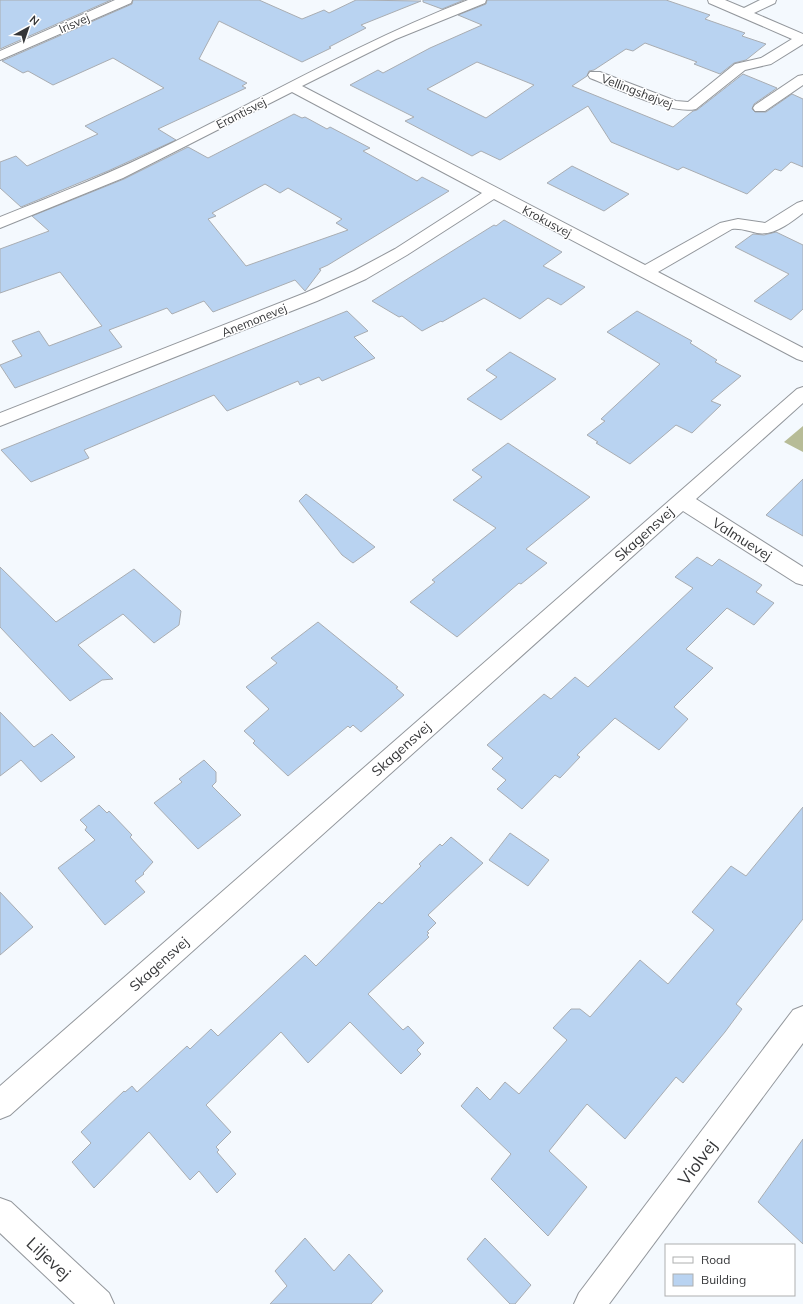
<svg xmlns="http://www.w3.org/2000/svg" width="803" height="1304" font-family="Mulish,sans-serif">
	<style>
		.forest { fill: #b7bc97 }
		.building { fill: #b9d3f1; stroke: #a9adb2; fill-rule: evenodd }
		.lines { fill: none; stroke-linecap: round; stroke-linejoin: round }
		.minor-casing { stroke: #93979c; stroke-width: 2 }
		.minor { fill: #fff; fill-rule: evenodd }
		.labels { text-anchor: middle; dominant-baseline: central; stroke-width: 3; stroke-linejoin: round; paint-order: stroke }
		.far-street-label { font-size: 12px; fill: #353638; stroke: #fff }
		.street-label { font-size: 14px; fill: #353638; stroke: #fff }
		.near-street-label { font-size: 17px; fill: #353638; stroke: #fff }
	</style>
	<rect width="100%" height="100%" fill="#f4f9fe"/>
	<!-- forest -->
	<path class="forest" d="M 803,426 L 803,452 L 784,442 Z"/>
	<!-- building -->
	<g class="building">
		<path d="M 0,0 L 111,0 L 0,49 Z"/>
		<path d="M 133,0 L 259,0 L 302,19 L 324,10 L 329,13 L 356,0 L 421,1 L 361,25 L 366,28 L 329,47 L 331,48 L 302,62 L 219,21 L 199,59 L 247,83 L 242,86 L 246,88 L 158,129 L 176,140 L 108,171 L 21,207 L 0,188 L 0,162 L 16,156 L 27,166 L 98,134 L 85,126 L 164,88 L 113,58 L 53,85 L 28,71 L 23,73 L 2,61 L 132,4 Z"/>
		<path d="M 423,0 L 464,0 L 442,9 L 423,2 Z"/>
		<path d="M 487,0 L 666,0 L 710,15 L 705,19 L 745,33 L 742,36 L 766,44 L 746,60 L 734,63 L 720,74 L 694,64 L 697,62 L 645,43 L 633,51 L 626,49 L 594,70 L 589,71 L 587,76 L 572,86 L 673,127 L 693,111 L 697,110 L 743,74 L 777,88 L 754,104 L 752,109 L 755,112 L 766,112 L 792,94 L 803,99 L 803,167 L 791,162 L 781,171 L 775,169 L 747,194 L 683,167 L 678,170 L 611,142 L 588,106 L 500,160 L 481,151 L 472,156 L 405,121 L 414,117 L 350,85 L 378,70 L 383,73 L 430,48 L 482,25 L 458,15 L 486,4 ZM 477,62 L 534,85 L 486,118 L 427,89 Z"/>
		<path d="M 294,114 L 302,118 L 305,117 L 327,129 L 330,127 L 370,148 L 363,151 L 417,181 L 422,177 L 449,191 L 328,265 L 319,269 L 321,270 L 305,291 L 295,280 L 213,312 L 204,301 L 172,314 L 167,308 L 109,330 L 122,347 L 15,388 L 0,365 L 22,356 L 12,341 L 39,331 L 49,346 L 102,326 L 60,272 L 0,293 L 0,249 L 49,231 L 32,216 L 124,179 L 188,147 L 208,158 ZM 265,184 L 280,193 L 288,188 L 342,219 L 336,223 L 348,230 L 246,266 L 208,219 L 216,216 L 212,213 Z"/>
		<path d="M 572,166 L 629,194 L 604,211 L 547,183 Z"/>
		<path d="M 504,220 L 562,252 L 543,266 L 585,287 L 561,305 L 548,298 L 520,319 L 484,298 L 442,322 L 441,321 L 422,331 L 402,316 L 399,317 L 372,301 L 494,225 L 496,226 Z"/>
		<path d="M 776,232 L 803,245 L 803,309 L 791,320 L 754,301 L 789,274 L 735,247 L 753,234 L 764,235 Z"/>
		<path d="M 347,311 L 368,331 L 354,337 L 375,358 L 322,381 L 319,377 L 300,385 L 298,381 L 227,411 L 214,395 L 84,450 L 89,458 L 31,482 L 1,450 Z"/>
		<path d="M 637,311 L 692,341 L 690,343 L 717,360 L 715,362 L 741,376 L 711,401 L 721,405 L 692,433 L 676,425 L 630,464 L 596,443 L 598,442 L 587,435 L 605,421 L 601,419 L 660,364 L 607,332 Z"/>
		<path d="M 510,352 L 556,379 L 501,420 L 467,399 L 497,377 L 486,370 Z"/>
		<path d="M 508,443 L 590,497 L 526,549 L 547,563 L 521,584 L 519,583 L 457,637 L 410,602 L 435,582 L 432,580 L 496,528 L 453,500 L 482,477 L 472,470 Z"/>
		<path d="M 803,479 L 803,536 L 766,515 Z"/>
		<path d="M 306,494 L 375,547 L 353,563 L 342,555 L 299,501 Z"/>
		<path d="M 697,557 L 712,566 L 719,559 L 762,585 L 756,592 L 774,603 L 754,625 L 727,608 L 686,649 L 713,668 L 674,707 L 688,719 L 659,750 L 615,718 L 577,755 L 580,757 L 560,778 L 555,775 L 522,809 L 497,789 L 506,780 L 492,769 L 503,758 L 487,745 L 544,694 L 551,699 L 575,677 L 588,687 L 693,588 L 675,577 Z"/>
		<path d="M 0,567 L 56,622 L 134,569 L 181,611 L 179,625 L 154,643 L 123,614 L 78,645 L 113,679 L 102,680 L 70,701 L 0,627 Z"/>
		<path d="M 318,622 L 398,687 L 396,688 L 404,695 L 361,732 L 353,725 L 350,728 L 348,726 L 288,776 L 253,743 L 255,741 L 244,731 L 269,709 L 246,687 L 277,663 L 271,658 Z"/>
		<path d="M 0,712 L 34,747 L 52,734 L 75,757 L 41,782 L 21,760 L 0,776 Z"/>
		<path d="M 204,760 L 216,772 L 216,782 L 212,786 L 241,815 L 198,849 L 154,803 L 182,782 L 179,779 Z"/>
		<path d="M 99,805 L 107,813 L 109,811 L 132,835 L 130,837 L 153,862 L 143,873 L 144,874 L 135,881 L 145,892 L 105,925 L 58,868 L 95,840 L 85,830 L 87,827 L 80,820 Z"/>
		<path d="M 803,807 L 803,919 L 736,1004 L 742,1009 L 725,1032 L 683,1083 L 676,1077 L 625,1139 L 587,1104 L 549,1151 L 587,1187 L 548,1236 L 491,1179 L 511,1154 L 461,1106 L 477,1087 L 490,1100 L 505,1082 L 519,1094 L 567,1040 L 553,1028 L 571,1009 L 580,1009 L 590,1017 L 640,960 L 668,984 L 714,930 L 692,912 L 731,866 L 746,876 Z"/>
		<path d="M 510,833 L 549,860 L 528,886 L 489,860 Z"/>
		<path d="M 451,837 L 483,863 L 428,915 L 436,923 L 427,932 L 429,933 L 427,935 L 429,937 L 368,994 L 403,1030 L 408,1026 L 424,1043 L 417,1050 L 421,1054 L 401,1074 L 350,1022 L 308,1063 L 281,1032 L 206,1105 L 231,1132 L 216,1147 L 219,1150 L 217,1152 L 236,1174 L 217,1193 L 199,1171 L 190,1180 L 149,1132 L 94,1188 L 72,1162 L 91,1143 L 81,1132 L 124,1091 L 125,1092 L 132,1086 L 137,1092 L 187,1046 L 190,1049 L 211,1029 L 218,1036 L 305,955 L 316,966 L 379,902 L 382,904 L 421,866 L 419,864 L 440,844 L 442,846 Z"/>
		<path d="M 0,892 L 33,927 L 0,955 Z"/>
		<path d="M 803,1139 L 803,1244 L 758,1202 Z"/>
		<path d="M 305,1238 L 334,1271 L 349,1254 L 383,1291 L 371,1304 L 270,1304 L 287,1286 L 275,1271 Z"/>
		<path d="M 485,1238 L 531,1285 L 515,1304 L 510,1304 L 467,1259 Z"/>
	</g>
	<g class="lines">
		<defs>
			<g id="minor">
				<path d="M 115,0 L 132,0 L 131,3 L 0,60 L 0,51 Z"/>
				<path d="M 468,0 L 486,0 L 485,3 L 396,39 L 302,86 L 645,265 L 720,223 L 738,219 L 765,223 L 797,203 L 803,201 L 803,213 C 790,223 774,236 757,233 C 748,231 741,228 732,229 L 658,272 L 803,348 L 803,361 L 797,359 L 494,199 L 407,255 L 366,279 L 317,301 L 0,426 L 0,413 L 305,293 L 354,271 L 395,249 L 482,193 L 292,92 L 123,178 L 0,228 L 0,217 C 58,194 116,171 172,143 C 270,94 365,40 468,0 Z"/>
				<path d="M 708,0 L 725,0 L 744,8 L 760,0 L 776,0 L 775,3 L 754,13 L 803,34 L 803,44 L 771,64 L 745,70 L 696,109 C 671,115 616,88 590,78 L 588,75 L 590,72 L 600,72 L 676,101 L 688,102 L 735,64 L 761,58 L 792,39 L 709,3 Z"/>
				<path d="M 803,75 L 803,85 L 765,111 L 755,111 L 753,108 L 755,105 L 798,76 Z"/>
				<path d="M 803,387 L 803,403 L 696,499 L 803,567 L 803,585 L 796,583 L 683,511 L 10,1115 L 0,1119 L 0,1086 L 797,389 Z"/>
				<path d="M 803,1006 L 803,1043 L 609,1304 L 574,1304 L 579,1293 L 793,1010 Z"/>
				<path d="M 0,1198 L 11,1202 L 109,1293 L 114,1304 L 75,1304 L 0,1233 Z"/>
			</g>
		</defs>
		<!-- minor casing -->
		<use href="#minor" class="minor-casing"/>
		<!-- minor -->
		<use href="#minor" class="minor"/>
	</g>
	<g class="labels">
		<!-- far-street labels -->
		<g class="far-street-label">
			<text transform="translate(74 23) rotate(-24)">Irisvej</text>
			<text transform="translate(637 91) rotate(21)">Vellingshøjvej</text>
			<text transform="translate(241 113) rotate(-27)">Erantisvej</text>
			<text transform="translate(547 221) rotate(28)">Krokusvej</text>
			<text transform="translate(254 320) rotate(-22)">Anemonevej</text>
		</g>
		<!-- street labels -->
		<g class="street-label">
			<text transform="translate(644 534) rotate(-42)">Skagensvej</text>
			<text transform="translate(742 539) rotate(32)">Valmuevej</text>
			<text transform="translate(401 749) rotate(-42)">Skagensvej</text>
			<text transform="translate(159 964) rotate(-42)">Skagensvej</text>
		</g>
		<!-- near-street labels -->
		<g class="near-street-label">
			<text transform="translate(697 1162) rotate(-53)">Violvej</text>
			<text transform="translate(49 1258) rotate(43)">Liljevej</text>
		</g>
	</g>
	<!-- legend -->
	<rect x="665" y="1244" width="130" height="52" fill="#ffffff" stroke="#aeafaf"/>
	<rect x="673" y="1257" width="20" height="6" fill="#ffffff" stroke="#aeafaf"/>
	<text x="701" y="1264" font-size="12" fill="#353638">Road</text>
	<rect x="673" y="1274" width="20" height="12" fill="#b9d3f1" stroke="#aeafaf"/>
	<text x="701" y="1284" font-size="12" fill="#353638">Building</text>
	<!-- north arrow -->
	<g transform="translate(28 28) rotate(40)" stroke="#ffffff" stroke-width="3" paint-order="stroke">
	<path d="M0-3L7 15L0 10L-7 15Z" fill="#353638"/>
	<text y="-6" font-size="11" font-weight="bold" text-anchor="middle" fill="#353638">N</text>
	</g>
</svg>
